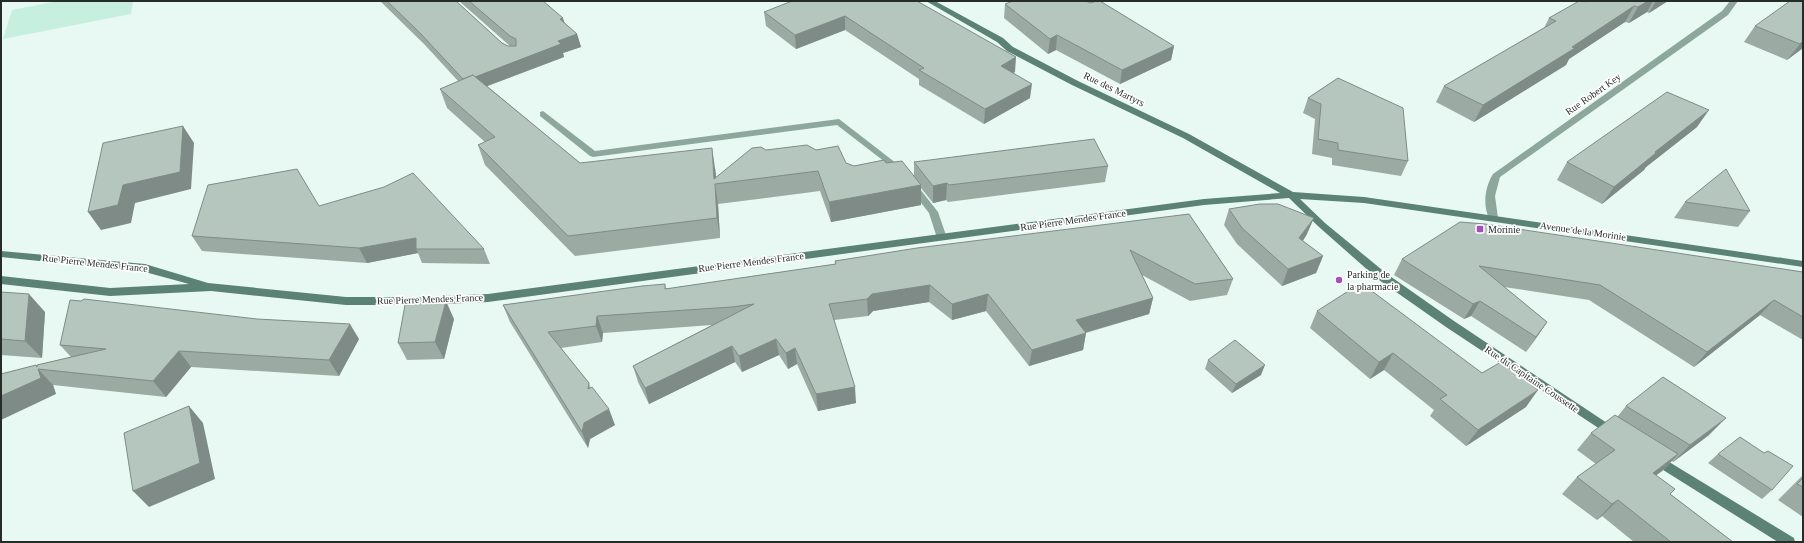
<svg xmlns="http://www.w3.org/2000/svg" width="1804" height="543" font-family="'Times New Roman',serif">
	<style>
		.green { fill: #c7efdf }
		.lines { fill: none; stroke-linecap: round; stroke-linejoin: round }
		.lane { fill: #8da79d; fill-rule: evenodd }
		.street { fill: #8da79d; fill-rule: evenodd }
		.secondary { fill: #5b8274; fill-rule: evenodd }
		.wall { fill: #9caaa4 }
		.shaded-wall { fill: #7f8b86 }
		.building { fill: #b5c6bf; stroke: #7f8b86 }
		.poi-dot { fill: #a64eba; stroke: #fff; stroke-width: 1.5 }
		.labels { text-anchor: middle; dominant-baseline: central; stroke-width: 3.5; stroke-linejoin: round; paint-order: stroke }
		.street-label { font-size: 10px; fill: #252c29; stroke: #fff }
		.poi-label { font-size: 10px; fill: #252c29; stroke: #fff; text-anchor: start }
	</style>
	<rect width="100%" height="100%" fill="#e7f9f2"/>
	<!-- green -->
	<path class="green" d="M 58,1 L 133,1 L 131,14 L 3,39 L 12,10 Z"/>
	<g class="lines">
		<!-- lane -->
		<g class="lane">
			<path d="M 543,111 L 595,151 L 839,119 L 905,170 L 901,173 L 898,172 L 837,125 L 593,157 L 590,156 L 540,116 L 540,112 Z"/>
			<path d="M 913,183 L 916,184 L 938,212 L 947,238 L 945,240 L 939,240 L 937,238 L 929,213 L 908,186 Z"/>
		</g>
		<!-- street -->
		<path class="street" d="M 1730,1 L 1738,1 L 1728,15 L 1500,177 L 1495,196 L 1498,218 L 1493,221 L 1490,220 C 1482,206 1485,187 1493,174 L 1722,11 Z"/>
		<!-- secondary -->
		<g class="secondary">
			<path d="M 926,1 L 935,1 L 1003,38 L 1013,47 L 1078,81 L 1189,134 L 1293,192 L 1364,197 L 1803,261 L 1803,267 L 1364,203 L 1300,199 L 1325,223 L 1387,274 L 1454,321 L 1616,429 L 1618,432 L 1616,435 L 1612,437 L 1446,327 L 1379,280 L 1319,227 L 1289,198 L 1204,205 L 488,302 L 420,305 L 346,305 L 211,291 L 110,296 L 1,284 L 1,276 L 110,288 L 189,284 L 145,272 L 1,257 L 1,251 L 145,264 L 208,283 L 346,297 L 420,297 L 488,294 L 1204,199 L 1280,193 L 1183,138 L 1072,85 L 1007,51 L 997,42 Z"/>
			<path d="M 1656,454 L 1794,538 L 1795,542 L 1778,542 L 1652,463 L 1650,459 L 1652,455 Z"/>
		</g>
	</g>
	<!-- wall -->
	<g class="wall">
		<path d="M 380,1 L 456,1 L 502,43 L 508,46 L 510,46 L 459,1 L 543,1 L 565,24 L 577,34 L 581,47 L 563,53 L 564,57 L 487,86 L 580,163 L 715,168 L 716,177 L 766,150 L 846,163 L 854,166 L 886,163 L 914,176 L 914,162 L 1108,166 L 1105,182 L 948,202 L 946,200 L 933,203 L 921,188 L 921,205 L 831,222 L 820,191 L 718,204 L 720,238 L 575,256 L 485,165 L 478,145 L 485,142 L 447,108 L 440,89 L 458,81 L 425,45 Z"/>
		<path d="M 917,1 L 1015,72 L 1013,73 L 1030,98 L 984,124 L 919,85 L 919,79 L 845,30 L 796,49 L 766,26 L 764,12 Z"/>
		<path d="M 1587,1 L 1668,1 L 1649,13 L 1647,12 L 1629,23 L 1625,22 L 1569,59 L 1566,65 L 1474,122 L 1436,102 L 1444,86 L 1544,28 L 1549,18 Z"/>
		<path d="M 1803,1 L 1803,48 L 1787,60 L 1744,42 L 1755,26 Z"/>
		<path d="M 1090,3 L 1174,46 L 1171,60 L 1120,84 L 1056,50 L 1048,54 L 1004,18 L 1005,4 Z"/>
		<path d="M 1338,78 L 1408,161 L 1401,176 L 1332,165 L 1332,158 L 1312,154 L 1315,119 L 1303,113 L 1308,98 Z"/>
		<path d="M 1697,127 L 1646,167 L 1644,170 L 1602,204 L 1557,180 L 1567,162 Z"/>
		<path d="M 1685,202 L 1750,211 L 1738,227 L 1674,218 Z"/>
		<path d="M 319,206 L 484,249 L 490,264 L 422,263 L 418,253 L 367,263 L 202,251 L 192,236 Z"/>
		<path d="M 1229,209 L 1307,234 L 1303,241 L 1323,256 L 1316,273 L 1282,286 L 1237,244 L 1224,225 Z"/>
		<path d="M 1189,214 L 1233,279 L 1227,295 L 1190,301 L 1142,275 L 1153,298 L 1149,314 L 1086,333 L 1083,350 L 1029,366 L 986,311 L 952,320 L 929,302 L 873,311 L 868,316 L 834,320 L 856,403 L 818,411 L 797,364 L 788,369 L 779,355 L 742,372 L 735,362 L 649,404 L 638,382 L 633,366 L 712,325 L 603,333 L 602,342 L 561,348 L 589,383 L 590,387 L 615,425 L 590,439 L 588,448 L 510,322 L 503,305 L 665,284 L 666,289 L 836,264 L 835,261 Z"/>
		<path d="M 1402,259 L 1803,272 L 1803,340 L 1760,315 L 1694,367 L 1589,300 L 1504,287 L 1547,322 L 1526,352 L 1471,316 L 1464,319 L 1394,275 Z"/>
		<path d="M 1,292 L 45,312 L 42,358 L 1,355 Z"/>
		<path d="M 1317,311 L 1526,407 L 1466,446 L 1430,416 L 1434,410 L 1384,370 L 1370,379 L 1310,328 Z"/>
		<path d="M 454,319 L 444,359 L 407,360 L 398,343 Z"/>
		<path d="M 359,339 L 339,376 L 191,367 L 166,397 L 53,385 L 56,394 L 1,374 L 71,357 L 60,345 Z"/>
		<path d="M 1208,360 L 1261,375 L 1232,393 L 1205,369 Z"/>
		<path d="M 1626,406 L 1709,435 L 1673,462 L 1672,461 L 1662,471 L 1656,475 L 1670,494 L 1733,542 L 1634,542 L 1602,516 L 1597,520 L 1562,494 L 1577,477 L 1596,464 L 1577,450 L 1591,433 L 1618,416 Z"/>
		<path d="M 1718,454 L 1772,490 L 1762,499 L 1708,463 Z"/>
		<path d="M 1803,475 L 1803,517 L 1778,500 Z"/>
	</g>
	<!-- shaded-wall -->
	<g class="shaded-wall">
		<path d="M 1648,1 L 1653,1 L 1647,12 L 1629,23 L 1638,7 Z"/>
		<path d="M 1656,1 L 1668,1 L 1649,13 Z"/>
		<path d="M 1634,6 L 1625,22 L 1569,59 L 1566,65 L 1474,122 L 1483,105 Z"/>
		<path d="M 845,16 L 845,30 L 796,49 L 795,35 Z"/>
		<path d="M 563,18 L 567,30 L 560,19 Z"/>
		<path d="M 577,34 L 581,47 L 563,53 L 564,57 L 469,93 L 465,80 L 558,41 Z"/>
		<path d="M 1057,35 L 1056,50 L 1048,54 L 1050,39 Z"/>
		<path d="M 1803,41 L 1803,48 L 1787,60 L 1800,44 Z"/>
		<path d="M 1174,46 L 1171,60 L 1120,84 L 1122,70 Z"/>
		<path d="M 1016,57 L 1015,72 L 999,80 L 1001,66 Z"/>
		<path d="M 1032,84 L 1030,98 L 984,124 L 985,109 Z"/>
		<path d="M 1709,110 L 1697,127 L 1646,167 L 1644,170 L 1602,204 L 1614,187 L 1655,152 Z"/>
		<path d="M 183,126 L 194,143 L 191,189 L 135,203 L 131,223 L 101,230 L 88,212 L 123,185 Z"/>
		<path d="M 712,148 L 715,168 L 717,184 L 714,179 Z"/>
		<path d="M 947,183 L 946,200 L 933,203 L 933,186 Z"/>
		<path d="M 715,184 L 718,204 L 720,238 L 717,218 Z"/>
		<path d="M 921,185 L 921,205 L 831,222 L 829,202 Z"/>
		<path d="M 1314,218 L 1307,234 L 1293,255 L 1299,238 Z"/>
		<path d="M 416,238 L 416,249 L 418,253 L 367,263 L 359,248 Z"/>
		<path d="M 1323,256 L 1316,273 L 1282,286 L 1288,269 Z"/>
		<path d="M 930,285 L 929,302 L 873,311 L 868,316 L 867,299 L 872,294 Z"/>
		<path d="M 29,294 L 45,312 L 42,358 L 25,341 Z"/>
		<path d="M 988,294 L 986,311 L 952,320 L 952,304 Z"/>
		<path d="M 1153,298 L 1149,314 L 1073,336 L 1076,320 Z"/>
		<path d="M 1774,300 L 1760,315 L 1694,367 L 1707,352 Z"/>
		<path d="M 446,301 L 454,319 L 444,359 L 435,342 Z"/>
		<path d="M 1480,301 L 1471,316 L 1464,319 L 1473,304 Z"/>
		<path d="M 597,316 L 603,333 L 602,342 L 596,326 Z"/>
		<path d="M 1547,322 L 1537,337 L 1526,352 L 1536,337 Z"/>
		<path d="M 350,324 L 359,339 L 339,376 L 329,360 Z"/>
		<path d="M 1086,333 L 1083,350 L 1029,366 L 1032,350 Z"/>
		<path d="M 776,339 L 779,355 L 742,372 L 739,356 Z"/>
		<path d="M 732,346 L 735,362 L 649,404 L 645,388 Z"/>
		<path d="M 795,348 L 797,364 L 788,369 L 786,353 Z"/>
		<path d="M 179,351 L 191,367 L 166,397 L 153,381 Z"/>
		<path d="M 1393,353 L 1384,370 L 1370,379 L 1379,362 Z"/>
		<path d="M 1265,365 L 1261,375 L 1232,393 L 1236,384 Z"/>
		<path d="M 38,369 L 53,385 L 56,394 L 1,420 L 1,396 Z"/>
		<path d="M 855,387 L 856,403 L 818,411 L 816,394 Z"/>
		<path d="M 1538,390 L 1526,407 L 1466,446 L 1478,430 Z"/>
		<path d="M 189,406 L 203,423 L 215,479 L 149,507 L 133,491 Z"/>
		<path d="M 609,409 L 615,425 L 590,439 L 588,448 L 582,432 L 584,423 Z"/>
		<path d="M 1726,418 L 1709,435 L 1673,462 L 1690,445 Z"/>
		<path d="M 1678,454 L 1662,471 L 1637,490 L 1653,473 Z"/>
		<path d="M 1618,500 L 1602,516 L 1597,520 L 1612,504 Z"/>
	</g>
	<!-- building -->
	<g class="building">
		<path d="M 387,1 L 456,1 L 502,43 L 508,46 L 516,46 L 516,39 L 510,36 L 469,1 L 543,1 L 563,18 L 560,19 L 577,34 L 558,41 L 561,44 L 475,77 L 473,75 L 463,79 L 420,33 Z"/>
		<path d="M 792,1 L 917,1 L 1016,57 L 1001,66 L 1032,84 L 985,109 L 919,70 L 924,68 L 845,16 L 795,35 L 764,12 Z"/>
		<path d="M 1013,1 L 1086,1 L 1090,3 L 1097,1 L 1100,1 L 1174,46 L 1122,70 L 1057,35 L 1050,39 L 1005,4 Z"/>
		<path d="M 1579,1 L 1584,1 L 1585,2 L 1587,1 L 1648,1 L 1638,7 L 1634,6 L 1572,47 L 1575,48 L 1483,105 L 1444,86 L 1556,21 L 1549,18 Z"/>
		<path d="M 1790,1 L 1803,1 L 1803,41 L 1800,44 L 1755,26 Z"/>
		<path d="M 473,75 L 580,163 L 712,148 L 714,179 L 752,148 L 761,147 L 766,150 L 807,145 L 816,150 L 838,146 L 846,163 L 854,166 L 884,160 L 886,163 L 902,161 L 921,185 L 829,202 L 818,171 L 715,184 L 717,218 L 568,236 L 478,145 L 495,137 L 440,89 Z"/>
		<path d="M 1338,78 L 1403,108 L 1408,161 L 1338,150 L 1338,143 L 1318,139 L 1321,104 L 1308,98 Z"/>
		<path d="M 1667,92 L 1709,110 L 1655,152 L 1656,153 L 1614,187 L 1567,162 Z"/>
		<path d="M 183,126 L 180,172 L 123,185 L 118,205 L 88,212 L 103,143 Z"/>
		<path d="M 1094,139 L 1108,166 L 949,185 L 947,183 L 933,186 L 914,162 Z"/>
		<path d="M 297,169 L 319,206 L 384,187 L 413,173 L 484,249 L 416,249 L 416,238 L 359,248 L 192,236 L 208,185 Z"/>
		<path d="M 1726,169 L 1750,211 L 1685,202 Z"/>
		<path d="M 1260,204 L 1278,204 L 1314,218 L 1299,238 L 1323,256 L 1288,269 L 1242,228 L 1229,209 Z"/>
		<path d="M 1189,214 L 1233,279 L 1195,284 L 1130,250 L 1153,298 L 1076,320 L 1086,333 L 1032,350 L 988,294 L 952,304 L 930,285 L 872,294 L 867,299 L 829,304 L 855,387 L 816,394 L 795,348 L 786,353 L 776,339 L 739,356 L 732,346 L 645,388 L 633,366 L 754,304 L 732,307 L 597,316 L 596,326 L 548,332 L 589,383 L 588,389 L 592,387 L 609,409 L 584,423 L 582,432 L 503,305 L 642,286 L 665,284 L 665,289 L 836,264 L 835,261 L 917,248 Z"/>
		<path d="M 1460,222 L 1485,224 L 1803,272 L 1803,317 L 1774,300 L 1707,352 L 1600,285 L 1479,266 L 1547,322 L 1536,337 L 1480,301 L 1473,304 L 1402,259 Z"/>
		<path d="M 1361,283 L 1482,373 L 1501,362 L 1538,390 L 1478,430 L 1440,399 L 1447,395 L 1393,353 L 1379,362 L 1317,311 Z"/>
		<path d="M 1,292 L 29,294 L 25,341 L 1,339 Z"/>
		<path d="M 84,299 L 257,319 L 350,324 L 329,360 L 179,351 L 153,381 L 38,369 L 41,378 L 1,396 L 1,374 L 36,365 L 37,367 L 37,365 L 106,349 L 60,345 L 70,300 L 81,301 Z"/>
		<path d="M 446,301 L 435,342 L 398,343 L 405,305 Z"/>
		<path d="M 1235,340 L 1265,365 L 1236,384 L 1208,360 Z"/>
		<path d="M 1663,377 L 1726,418 L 1690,445 L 1626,406 Z"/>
		<path d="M 189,406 L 200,463 L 133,491 L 124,433 Z"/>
		<path d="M 1615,415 L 1678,454 L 1653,473 L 1675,489 L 1670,494 L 1733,542 L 1671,542 L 1618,500 L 1612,504 L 1577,477 L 1615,450 L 1591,433 Z"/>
		<path d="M 1740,437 L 1764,453 L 1768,451 L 1793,466 L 1772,490 L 1718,454 Z"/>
		<path d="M 1803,478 L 1803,487 L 1797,484 Z"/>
	</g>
	<!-- markers -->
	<g class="poi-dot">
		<rect x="1476" y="225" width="8" height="8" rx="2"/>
		<circle cx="1339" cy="280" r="4"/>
	</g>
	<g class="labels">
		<!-- street labels -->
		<g class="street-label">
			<text transform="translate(1114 89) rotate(26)">Rue des Martyrs</text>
			<text transform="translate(1593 94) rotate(-35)">Rue Robert Key</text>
			<text transform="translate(1073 220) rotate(-8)">Rue Pierre Mendes France</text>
			<text transform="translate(1583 231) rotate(8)">Avenue de la Morinie</text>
			<text transform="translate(751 262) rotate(-7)">Rue Pierre Mendes France</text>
			<text transform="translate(95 263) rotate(6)">Rue Pierre Mendes France</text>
			<text transform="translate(430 299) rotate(-2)">Rue Pierre Mendes France</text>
			<text transform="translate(1532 379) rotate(34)">Rue du Capitaine Coussette</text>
		</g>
		<!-- poi labels -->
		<g class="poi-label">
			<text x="1488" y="229">Morinie</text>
			<text x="1347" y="274">Parking de<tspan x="1347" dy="12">la pharmacie</tspan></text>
		</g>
	</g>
	<!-- border -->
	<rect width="1804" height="543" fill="none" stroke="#252c29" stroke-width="4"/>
</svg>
